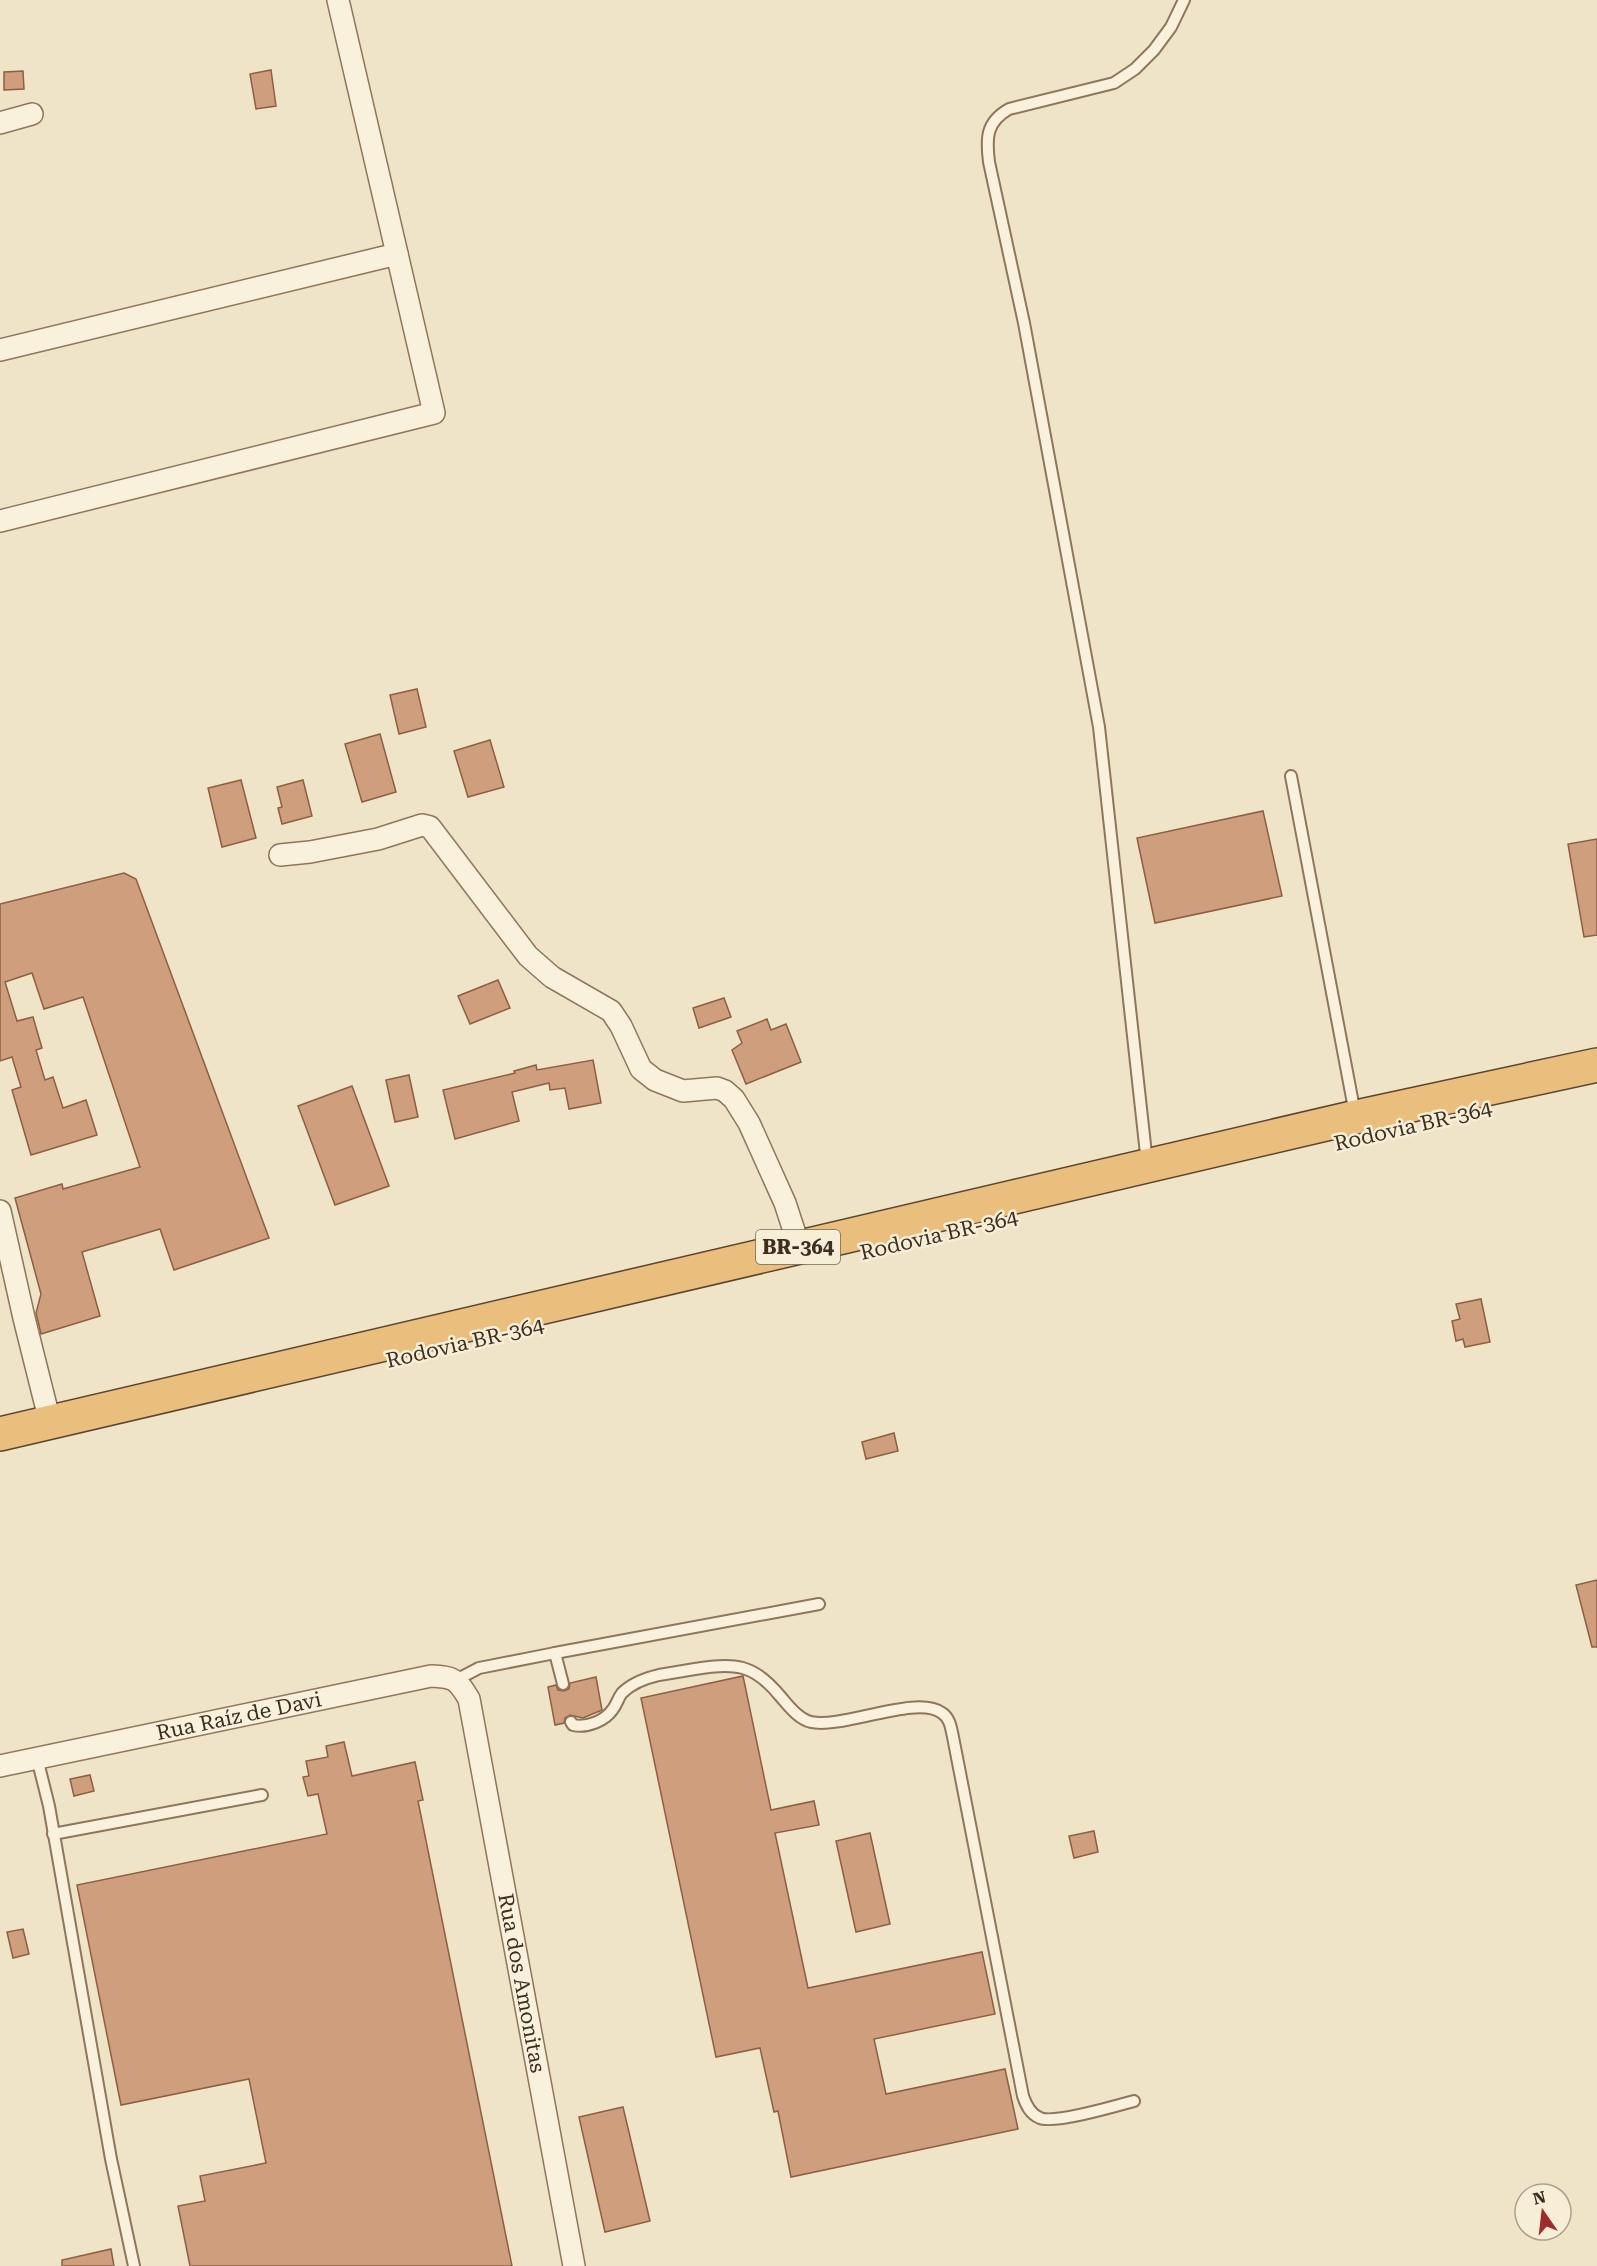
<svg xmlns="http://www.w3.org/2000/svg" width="1597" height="2266" font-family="'Roboto Serif',serif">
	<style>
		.building { fill: #cf9f7d; stroke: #8d5f41; stroke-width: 1.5 }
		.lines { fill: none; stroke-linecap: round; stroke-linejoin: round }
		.service-casing { stroke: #8d765c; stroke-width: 14 }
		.minor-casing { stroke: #8d765c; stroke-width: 24 }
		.trunk-casing { stroke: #5b4430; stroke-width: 36 }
		.service { stroke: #faf1dc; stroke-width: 10 }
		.minor { stroke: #faf1dc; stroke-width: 21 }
		.trunk { stroke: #eabe7c; stroke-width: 33 }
		.labels { text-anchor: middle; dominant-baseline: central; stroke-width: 5; stroke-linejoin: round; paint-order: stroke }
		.shield { fill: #f7eed8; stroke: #756857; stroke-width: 1.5 }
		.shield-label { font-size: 20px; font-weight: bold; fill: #3d2e20 }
		.street-label { font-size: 21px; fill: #3d2e20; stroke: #f7eed8 }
	</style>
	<rect width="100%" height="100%" fill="#f0e4c8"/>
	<!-- building -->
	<g class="building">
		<path d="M 271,70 L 276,106 L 256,109 L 250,74 Z"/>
		<path d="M 23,71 L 24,89 L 4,90 L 4,72 Z"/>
		<path d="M 417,689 L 426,727 L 399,734 L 390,695 Z"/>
		<path d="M 380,734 L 396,792 L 362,802 L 345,744 Z"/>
		<path d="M 490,740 L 504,787 L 468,797 L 454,751 Z"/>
		<path d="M 241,780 L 256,838 L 222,847 L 208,788 Z"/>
		<path d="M 303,780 L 312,816 L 282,824 L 278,808 L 282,807 L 277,787 Z"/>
		<path d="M 1263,811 L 1282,896 L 1155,923 L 1137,838 Z"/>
		<path d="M 1597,839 L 1597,935 L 1584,937 L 1568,844 Z"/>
		<path d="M 124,873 L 136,879 L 269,1238 L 174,1270 L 160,1229 L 82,1252 L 100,1316 L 41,1334 L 36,1313 L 41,1294 L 15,1198 L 62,1184 L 63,1189 L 140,1167 L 83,997 L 44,1009 L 32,973 L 5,982 L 17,1021 L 33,1017 L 42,1048 L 36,1050 L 45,1080 L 53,1077 L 63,1108 L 86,1100 L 97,1135 L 31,1155 L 12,1090 L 21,1087 L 12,1057 L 0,1061 L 0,904 Z"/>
		<path d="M 498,980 L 510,1008 L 470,1024 L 458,996 Z"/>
		<path d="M 724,998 L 731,1017 L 699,1028 L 693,1008 Z"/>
		<path d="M 767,1019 L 771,1030 L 786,1024 L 801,1062 L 746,1084 L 732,1050 L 742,1043 L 737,1031 Z"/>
		<path d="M 593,1060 L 601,1103 L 569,1109 L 565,1088 L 550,1090 L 549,1083 L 512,1092 L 519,1121 L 455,1139 L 443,1090 L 515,1073 L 514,1071 L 536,1065 L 537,1070 Z"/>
		<path d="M 409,1075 L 418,1117 L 395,1122 L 386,1080 Z"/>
		<path d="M 352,1086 L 389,1186 L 335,1205 L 298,1106 Z"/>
		<path d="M 1481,1299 L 1490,1342 L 1465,1347 L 1463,1339 L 1456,1341 L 1452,1321 L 1460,1319 L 1456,1304 Z"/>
		<path d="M 894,1433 L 898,1451 L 866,1459 L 862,1442 Z"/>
		<path d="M 1597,1580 L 1597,1647 L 1592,1647 L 1576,1585 Z"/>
		<path d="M 743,1676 L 771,1810 L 814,1801 L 819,1825 L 775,1833 L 808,1988 L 982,1952 L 995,2014 L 874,2039 L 886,2094 L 1005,2069 L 1018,2129 L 791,2177 L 778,2111 L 774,2112 L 760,2048 L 716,2057 L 641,1698 Z"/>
		<path d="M 596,1677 L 602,1710 L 583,1718 L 570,1715 L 565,1718 L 564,1723 L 555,1725 L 548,1687 L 556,1685 L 558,1690 L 564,1691 L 569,1689 L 570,1683 Z"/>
		<path d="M 344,1742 L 352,1776 L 415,1762 L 423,1800 L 418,1801 L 512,2266 L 190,2266 L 178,2206 L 205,2201 L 200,2176 L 266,2163 L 249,2079 L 121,2105 L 77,1885 L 327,1834 L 318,1794 L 308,1796 L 303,1777 L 309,1776 L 306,1761 L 328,1757 L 326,1746 Z"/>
		<path d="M 90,1775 L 94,1791 L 74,1796 L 70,1779 Z"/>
		<path d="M 1094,1831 L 1098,1852 L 1074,1858 L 1069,1836 Z"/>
		<path d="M 870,1833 L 890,1924 L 856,1932 L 836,1841 Z"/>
		<path d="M 23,1929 L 29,1954 L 13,1958 L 7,1932 Z"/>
		<path d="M 623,2107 L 650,2221 L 605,2232 L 579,2117 Z"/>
		<path d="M 111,2249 L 114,2266 L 62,2266 L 62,2260 Z"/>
	</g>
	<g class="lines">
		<defs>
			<g id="service">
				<path d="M 1291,776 L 1355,1114"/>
				<path d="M 1147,1163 L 1099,727 L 1024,323 L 989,162 C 986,138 986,122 1009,109 L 1114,83 L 1135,69 L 1154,50 L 1171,27 L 1184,0"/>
				<path d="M 555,1653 L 819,1604"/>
				<path d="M 456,1680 L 479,1668 L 555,1653 L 563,1684"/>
				<path d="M 571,1722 L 573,1725 C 587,1728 605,1721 613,1709 C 617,1704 618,1698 622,1693 C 631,1684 646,1678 659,1675 C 671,1673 683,1671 695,1669 C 734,1662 754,1664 780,1696 C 788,1705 798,1719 811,1722 C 843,1729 917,1694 942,1713 C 950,1718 951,1728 953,1737 L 1023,2096 C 1026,2105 1030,2114 1040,2118 C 1054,2124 1116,2106 1134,2101"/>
				<path d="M 37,1758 L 49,1806 L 111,2159 L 134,2266"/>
				<path d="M 53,1834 L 262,1795"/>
			</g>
			<g id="minor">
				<path d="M 0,123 L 32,114"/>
				<path d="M 0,350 L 397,254"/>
				<path d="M 0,521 L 434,413 L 338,0"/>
				<path d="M 280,855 L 310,852 L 378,839 L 422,825 L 430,827 L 528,956 L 552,977 L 611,1011 L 621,1026 L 641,1069 L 655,1080 L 683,1091 L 717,1088 L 725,1091 L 734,1099 L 749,1123 L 785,1203 L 799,1246"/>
				<path d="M 0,1211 L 24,1318 L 50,1422"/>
				<path id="s1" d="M 0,1766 L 431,1676 C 454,1677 457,1679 469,1699 L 574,2266"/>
			</g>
			<path id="trunk" d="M 0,1434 L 1356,1117 L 1597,1065"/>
		</defs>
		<!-- service casing -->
		<use href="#service" class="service-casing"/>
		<!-- minor casing -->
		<use href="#minor" class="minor-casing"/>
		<!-- trunk casing -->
		<use href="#trunk" class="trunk-casing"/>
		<!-- service -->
		<use href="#service" class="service"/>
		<!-- minor -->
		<use href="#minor" class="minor"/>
		<!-- trunk -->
		<use href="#trunk" class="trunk"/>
	</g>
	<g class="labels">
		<!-- shield labels -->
		<rect class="shield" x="756" y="1230" width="84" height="34" rx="4.5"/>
		<g class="shield-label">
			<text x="798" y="1247">BR-364</text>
		</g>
		<!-- street labels -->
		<g class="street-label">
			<text transform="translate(1413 1126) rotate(-13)">Rodovia BR-364</text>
			<text transform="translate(939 1235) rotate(-13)">Rodovia BR-364</text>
			<text transform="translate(465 1343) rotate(-13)">Rodovia BR-364</text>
			<text stroke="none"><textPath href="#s1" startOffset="244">Rua Raíz de Davi</textPath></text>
			<text stroke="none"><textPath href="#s1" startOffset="777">Rua dos Amonitas</textPath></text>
		</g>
	</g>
	<!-- north arrow -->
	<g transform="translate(1543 2212) rotate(346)"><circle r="28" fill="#f7eed8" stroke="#ada18e" stroke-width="1.5"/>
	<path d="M0-4.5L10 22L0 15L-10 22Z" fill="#9e2a2b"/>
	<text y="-9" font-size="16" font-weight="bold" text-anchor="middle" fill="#3d2e20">N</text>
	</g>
</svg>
